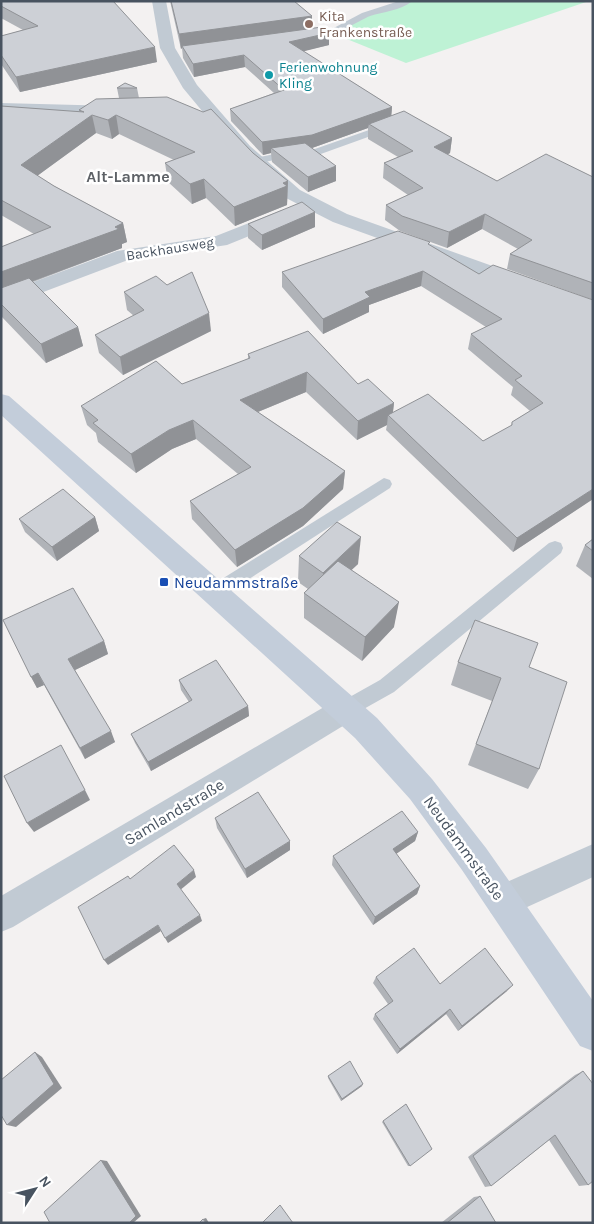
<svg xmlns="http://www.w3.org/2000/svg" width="594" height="1224" font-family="Karla,sans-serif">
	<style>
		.green { fill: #bef2d5 }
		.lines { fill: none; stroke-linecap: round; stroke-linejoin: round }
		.lane { fill: #c1cad3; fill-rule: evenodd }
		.street { fill: #c1cad3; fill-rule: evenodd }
		.secondary { fill: #c3cdda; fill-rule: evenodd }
		.wall { fill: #b0b3b8 }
		.shaded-wall { fill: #909296 }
		.building { fill: #cdd0d6; stroke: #909296 }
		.education-dot { fill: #8d6e63; stroke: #fff; stroke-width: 2 }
		.culture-dot { fill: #0f9aa8; stroke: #fff; stroke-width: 2 }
		.transit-dot { fill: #1a4fb4; stroke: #fff; stroke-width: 2 }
		.labels { text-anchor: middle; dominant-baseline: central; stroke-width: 5; stroke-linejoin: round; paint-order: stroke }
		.far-education-label { font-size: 14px; fill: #785e54; stroke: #fff; text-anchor: start }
		.far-culture-label { font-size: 14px; fill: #0d838f; stroke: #fff; text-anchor: start }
		.far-street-label { font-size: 14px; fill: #485360; stroke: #fff }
		.far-quarter-label { font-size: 16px; font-weight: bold; fill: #5d6166; stroke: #fff }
		.transit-label { font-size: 16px; fill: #164399; stroke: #fff; text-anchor: start }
		.street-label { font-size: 16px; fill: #485360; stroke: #fff }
	</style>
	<rect width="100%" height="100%" fill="#f3f1f1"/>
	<!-- green -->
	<path class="green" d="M 405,1 L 589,1 L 406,63 L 332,33 L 365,15 Z"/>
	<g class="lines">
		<!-- lane -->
		<g class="lane">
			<path d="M 399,1 L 411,2 C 401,10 383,12 370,16 C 355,22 318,49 302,36 L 307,33 L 330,30 L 362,13 Z"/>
			<path d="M 389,123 L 393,124 L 393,128 L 318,155 L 284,158 L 255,164 L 249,161 L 251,159 L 284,152 L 312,150 Z"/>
			<path d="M 384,478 L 390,480 L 392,484 L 390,488 L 221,597 L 215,599 L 209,597 L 206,592 L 209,587 Z"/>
			<path d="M 555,541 L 561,543 L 563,548 L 561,553 L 394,692 L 353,715 L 346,717 L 339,715 L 337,709 L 339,703 L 380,680 L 549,543 Z"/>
		</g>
		<!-- street -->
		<g class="street">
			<path d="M 152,1 L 166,1 L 175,48 L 197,85 L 250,146 L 300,190 L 347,214 L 593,302 L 593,316 L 333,222 L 286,198 L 237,153 L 183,88 L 160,48 Z"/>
			<path d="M 1,103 L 116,106 L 122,107 L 124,111 L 122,115 L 116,116 L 1,113 Z"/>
			<path d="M 282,210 L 289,212 L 292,216 L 289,220 L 227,245 L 128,260 L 1,308 L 1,294 L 117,251 L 216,236 Z"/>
			<path d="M 346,696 L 356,700 L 361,709 L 356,718 L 13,927 L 1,932 L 1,896 L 336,700 Z"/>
			<path d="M 593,844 L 593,877 L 503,918 L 491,913 L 486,901 L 491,889 Z"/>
		</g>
		<!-- secondary -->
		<path class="secondary" d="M 1,394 L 9,396 L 377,718 L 432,779 L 486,848 L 593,1001 L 593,1051 L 580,1046 L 462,870 L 410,799 L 355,738 L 1,415 Z"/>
	</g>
	<!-- wall -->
	<g class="wall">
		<path d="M 1,1 L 157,62 L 20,92 L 1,64 L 1,36 L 23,30 L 1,18 Z"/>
		<path d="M 170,1 L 294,1 L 312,28 L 329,33 L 329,45 L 303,51 L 392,107 L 391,116 L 452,138 L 450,153 L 447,155 L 497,181 L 593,177 L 593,300 L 507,269 L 510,254 L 518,249 L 482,229 L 447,248 L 400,231 L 385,220 L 386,205 L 408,195 L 383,178 L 384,163 L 398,157 L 368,139 L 368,128 L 312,148 L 336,181 L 308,192 L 272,162 L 271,153 L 263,155 L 231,121 L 230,109 L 274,93 L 245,67 L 194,77 L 183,58 L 182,48 L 181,49 Z"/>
		<path d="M 117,88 L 137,88 L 139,98 L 253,153 L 288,181 L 287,205 L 235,226 L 206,198 L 192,204 L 168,182 L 165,163 L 174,160 L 119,134 L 112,139 L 96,133 L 37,176 L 54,186 L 123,223 L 127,242 L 122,244 L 122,248 L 33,282 L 78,327 L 83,346 L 46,363 L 1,316 L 1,247 L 34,234 L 1,215 L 1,106 L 80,112 L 79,110 L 119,98 Z"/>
		<path d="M 315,212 L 315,227 L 262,250 L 248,238 L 248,224 Z"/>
		<path d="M 430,245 L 479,274 L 593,499 L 513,552 L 386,430 L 387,425 L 357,440 L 306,392 L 258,412 L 345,471 L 343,489 L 303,526 L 237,567 L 192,519 L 190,501 L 238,474 L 196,439 L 172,449 L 136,473 L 98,442 L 96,433 L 87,425 L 81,406 L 182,384 L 248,359 L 248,354 L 358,384 L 394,403 L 393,412 L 483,441 L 511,426 L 512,422 L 530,411 L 511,395 L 513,387 L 468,349 L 471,334 L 486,327 L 421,286 L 369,305 L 369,312 L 323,334 L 282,287 L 282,272 Z"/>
		<path d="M 124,292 L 211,331 L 123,375 L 99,353 L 95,335 L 134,316 L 127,310 Z"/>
		<path d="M 95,517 L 99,531 L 57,561 L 25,532 L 19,519 Z"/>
		<path d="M 593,539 L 593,579 L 576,566 L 585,545 Z"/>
		<path d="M 299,556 L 358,564 L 351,570 L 394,627 L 362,661 L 304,618 L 304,593 L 308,589 L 298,582 Z"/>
		<path d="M 3,620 L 104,641 L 108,654 L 75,670 L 115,742 L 85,759 L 44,685 L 37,688 Z"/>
		<path d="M 458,662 L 529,667 L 539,769 L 528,789 L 468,765 L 492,701 L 451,685 Z"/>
		<path d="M 179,680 L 248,706 L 249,716 L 151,771 L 135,743 L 131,734 L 189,702 L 181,690 Z"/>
		<path d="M 215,818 L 290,850 L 247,878 L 217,828 Z"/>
		<path d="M 418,832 L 415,841 L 396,854 L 420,886 L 417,894 L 373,925 L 332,865 L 333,856 Z"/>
		<path d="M 376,977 L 440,984 L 507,991 L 458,1031 L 446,1014 L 397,1054 L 373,1019 L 375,1014 L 388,1004 L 373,983 Z"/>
		<path d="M 583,1071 L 588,1185 L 579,1186 L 549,1140 L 491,1186 L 485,1187 L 468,1157 L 575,1075 Z"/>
		<path d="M 328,1076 L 362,1086 L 341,1101 L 328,1078 Z"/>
		<path d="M 406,1104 L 410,1166 L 408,1166 L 382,1122 Z"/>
		<path d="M 480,1196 L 496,1223 L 441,1223 L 474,1197 Z"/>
	</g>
	<!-- shaded-wall -->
	<g class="shaded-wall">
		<path d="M 312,16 L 312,31 L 182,46 L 182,48 L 181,49 L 179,34 Z"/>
		<path d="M 329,33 L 329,45 L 289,55 L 289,42 Z"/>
		<path d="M 155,47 L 157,62 L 20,92 L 16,77 Z"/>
		<path d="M 244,55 L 245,67 L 194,77 L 193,64 Z"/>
		<path d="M 392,107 L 391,120 L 369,124 L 368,128 L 312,148 L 271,148 L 271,153 L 263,155 L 262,142 Z"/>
		<path d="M 92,115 L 96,133 L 26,184 L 21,165 Z"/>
		<path d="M 116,115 L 119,134 L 112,139 L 108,120 Z"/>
		<path d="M 452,138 L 450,153 L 432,162 L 434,147 Z"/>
		<path d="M 336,166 L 336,181 L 308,192 L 308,177 Z"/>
		<path d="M 204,179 L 206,198 L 192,204 L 190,184 Z"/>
		<path d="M 288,181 L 287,205 L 235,226 L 234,207 Z"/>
		<path d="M 315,212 L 315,227 L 262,250 L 262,235 Z"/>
		<path d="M 485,214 L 482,229 L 447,248 L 449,232 Z"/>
		<path d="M 123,223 L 127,242 L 122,244 L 122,248 L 1,293 L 1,272 Z"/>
		<path d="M 423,271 L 421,286 L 369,305 L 369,312 L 323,334 L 323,319 L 365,292 Z"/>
		<path d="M 209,313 L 211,331 L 123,375 L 120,357 Z"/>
		<path d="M 78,327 L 83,346 L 46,363 L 41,344 Z"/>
		<path d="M 307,372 L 306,392 L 241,419 L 240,400 Z"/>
		<path d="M 394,403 L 392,419 L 388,415 L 387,425 L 357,440 L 358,421 Z"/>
		<path d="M 193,420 L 196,439 L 172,449 L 136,473 L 131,454 L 169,430 Z"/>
		<path d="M 345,471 L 343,489 L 303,526 L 237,567 L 235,550 Z"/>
		<path d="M 593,489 L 593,499 L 513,552 L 517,538 Z"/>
		<path d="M 95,517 L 99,531 L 57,561 L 52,547 Z"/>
		<path d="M 361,537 L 358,564 L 322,598 L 323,573 Z"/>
		<path d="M 399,602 L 394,627 L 362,661 L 365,637 Z"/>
		<path d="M 104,641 L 108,654 L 73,671 L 68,659 Z"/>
		<path d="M 38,673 L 44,685 L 37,688 L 31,677 Z"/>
		<path d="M 248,706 L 249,716 L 151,771 L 148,762 Z"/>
		<path d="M 111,731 L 115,742 L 85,759 L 80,748 Z"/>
		<path d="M 85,790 L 90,800 L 34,832 L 27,823 Z"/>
		<path d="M 418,832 L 415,841 L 390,858 L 393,849 Z"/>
		<path d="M 290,841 L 290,850 L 247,878 L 245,869 Z"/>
		<path d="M 194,870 L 196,877 L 179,891 L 177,884 Z"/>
		<path d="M 420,886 L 417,894 L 373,925 L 375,917 Z"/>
		<path d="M 200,915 L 202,921 L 168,943 L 165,938 Z"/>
		<path d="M 158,925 L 161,931 L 108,965 L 104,960 Z"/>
		<path d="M 513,985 L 507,991 L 458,1031 L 462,1026 Z"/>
		<path d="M 450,1009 L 446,1014 L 397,1054 L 400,1049 Z"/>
		<path d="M 35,1052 L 42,1057 L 62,1088 L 16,1127 L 7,1125 Z"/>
		<path d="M 363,1084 L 362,1086 L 341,1101 L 342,1099 Z"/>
		<path d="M 101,1160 L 107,1161 L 141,1216 L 133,1223 L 129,1223 Z"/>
		<path d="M 206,1218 L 209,1223 L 206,1223 L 203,1219 Z"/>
	</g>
	<!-- building -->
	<g class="building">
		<path d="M 1,1 L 113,1 L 155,47 L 16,77 L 1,55 L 1,36 L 38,26 L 1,6 Z"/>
		<path d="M 171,1 L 294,1 L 312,16 L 179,34 Z"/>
		<path d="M 322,27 L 329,33 L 289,42 L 392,107 L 312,135 L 262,142 L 230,109 L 284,90 L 244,55 L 193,64 L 182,46 Z"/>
		<path d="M 125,83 L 137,88 L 117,88 Z"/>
		<path d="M 167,97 L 203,112 L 211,109 L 253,153 L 288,181 L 283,183 L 287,186 L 234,207 L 204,179 L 190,184 L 165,163 L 195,152 L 116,115 L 108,120 L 92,115 L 21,165 L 54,186 L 123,223 L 115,227 L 119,229 L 1,272 L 1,247 L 51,227 L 1,200 L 1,106 L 84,112 L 79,110 L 96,99 Z"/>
		<path d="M 404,111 L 452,138 L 434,147 L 497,181 L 546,154 L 593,177 L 593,283 L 510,254 L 532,240 L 485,214 L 449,232 L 402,216 L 386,205 L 423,188 L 384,163 L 413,151 L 369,124 Z"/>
		<path d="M 305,143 L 336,166 L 308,177 L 271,148 Z"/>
		<path d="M 302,202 L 315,212 L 262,235 L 248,224 Z"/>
		<path d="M 398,231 L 430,242 L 428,244 L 479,274 L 493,265 L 593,300 L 593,489 L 517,538 L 388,415 L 428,394 L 483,441 L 512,425 L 512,422 L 543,403 L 515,380 L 522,376 L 471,334 L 502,319 L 423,271 L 365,292 L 370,297 L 323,319 L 282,272 Z"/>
		<path d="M 192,272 L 209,313 L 120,357 L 95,335 L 144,310 L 124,292 L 156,276 L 167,285 Z"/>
		<path d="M 29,278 L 78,327 L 41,344 L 1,304 L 1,288 Z"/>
		<path d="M 308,331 L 358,384 L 368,379 L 394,403 L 358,421 L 307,372 L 240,400 L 345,471 L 303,508 L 235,550 L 190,501 L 251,467 L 193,420 L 169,430 L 131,454 L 93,423 L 98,420 L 81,406 L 156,361 L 182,384 L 250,358 L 248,354 Z"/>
		<path d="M 63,489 L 95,517 L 52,547 L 19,519 Z"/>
		<path d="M 337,522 L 361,537 L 323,573 L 299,556 Z"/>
		<path d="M 593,539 L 593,551 L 585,545 Z"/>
		<path d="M 338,561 L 399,602 L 365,637 L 304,593 Z"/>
		<path d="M 73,588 L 104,641 L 68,659 L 111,731 L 80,748 L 38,673 L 31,677 L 3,620 Z"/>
		<path d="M 475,620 L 538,643 L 529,667 L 567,682 L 539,769 L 476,744 L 501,678 L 458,662 Z"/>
		<path d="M 216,660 L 248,706 L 148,762 L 131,734 L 192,700 L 179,680 Z"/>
		<path d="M 61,745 L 85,790 L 27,823 L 4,776 Z"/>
		<path d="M 258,792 L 290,841 L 245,869 L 215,818 Z"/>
		<path d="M 402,811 L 418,832 L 393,849 L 420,886 L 375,917 L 333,856 Z"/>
		<path d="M 174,845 L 194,870 L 177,884 L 200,915 L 165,938 L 158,925 L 104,960 L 78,907 L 128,876 L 130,879 Z"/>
		<path d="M 414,948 L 440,984 L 485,948 L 513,985 L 462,1026 L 450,1009 L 400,1049 L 375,1014 L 393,1001 L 376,977 Z"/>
		<path d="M 35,1052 L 54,1084 L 7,1125 L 1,1115 L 1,1080 Z"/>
		<path d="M 350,1061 L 363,1084 L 342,1099 L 328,1076 Z"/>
		<path d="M 583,1071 L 593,1084 L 593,1181 L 588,1185 L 555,1135 L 491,1186 L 473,1156 Z"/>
		<path d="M 406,1104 L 432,1149 L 410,1166 L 383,1121 Z"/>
		<path d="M 101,1160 L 136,1216 L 129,1223 L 50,1223 L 44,1212 Z"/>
		<path d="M 480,1196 L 496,1223 L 447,1223 Z"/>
		<path d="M 280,1205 L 293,1223 L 262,1223 Z"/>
		<path d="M 203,1219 L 206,1223 L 199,1223 Z"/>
	</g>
	<!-- markers -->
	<circle class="education-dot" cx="309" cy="24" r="5"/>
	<circle class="culture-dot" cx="269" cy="75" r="5"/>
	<rect class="transit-dot" x="159" y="577" width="10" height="10" rx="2.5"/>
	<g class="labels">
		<!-- far-education labels -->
		<g class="far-education-label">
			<text x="319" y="16">Kita<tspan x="319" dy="16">Frankenstraße</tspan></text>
		</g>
		<!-- far-culture labels -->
		<g class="far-culture-label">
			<text x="279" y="67">Ferienwohnung<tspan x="279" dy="16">Kling</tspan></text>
		</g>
		<!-- far-street labels -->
		<g class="far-street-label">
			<text transform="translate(170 249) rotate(-9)">Backhausweg</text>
		</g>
		<!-- far-quarter labels -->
		<g class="far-quarter-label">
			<text x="128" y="176">Alt-Lamme</text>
		</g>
		<!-- transit labels -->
		<g class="transit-label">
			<text x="174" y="582">Neudammstraße</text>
		</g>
		<!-- street labels -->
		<g class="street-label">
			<text transform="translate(174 812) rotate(-31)">Samlandstraße</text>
			<text transform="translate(464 848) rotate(54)">Neudammstraße</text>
		</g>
	</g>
	<!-- border -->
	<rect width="594" height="1224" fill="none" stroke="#485360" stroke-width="5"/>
	<!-- north arrow -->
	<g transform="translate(35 1189) rotate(54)" stroke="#ffffff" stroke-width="4" paint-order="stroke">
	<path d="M0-4L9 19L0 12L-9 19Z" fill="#485360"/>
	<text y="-8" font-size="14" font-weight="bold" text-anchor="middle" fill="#485360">N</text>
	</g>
</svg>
